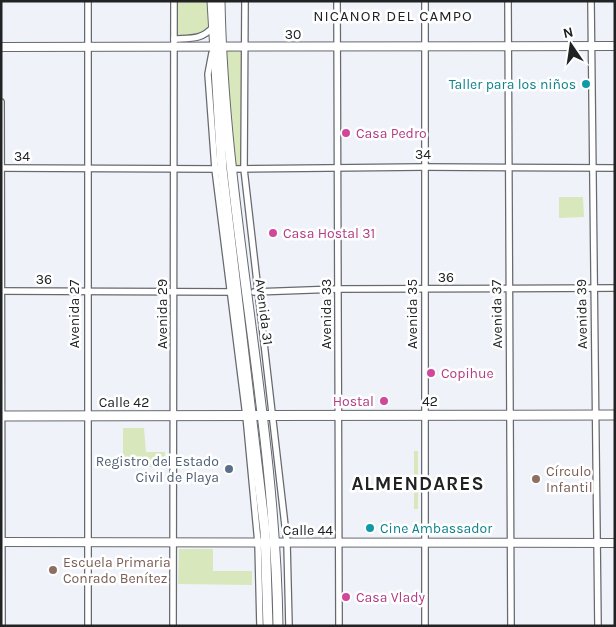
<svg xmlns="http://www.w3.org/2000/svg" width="616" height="627" font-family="Karla,sans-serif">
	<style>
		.green { fill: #d9e7bc }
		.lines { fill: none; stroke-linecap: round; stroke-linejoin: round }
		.minor-casing { stroke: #66696e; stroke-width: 8 }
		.tertiary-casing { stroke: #66696e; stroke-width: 10 }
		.secondary-casing { stroke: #66696e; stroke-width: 11 }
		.primary-casing { stroke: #66696e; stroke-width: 11 }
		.minor { stroke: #fff; stroke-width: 5.5 }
		.tertiary { stroke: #fff; stroke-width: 8 }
		.secondary { stroke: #fff; stroke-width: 9 }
		.primary { stroke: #fff; stroke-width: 9 }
		.culture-dot { fill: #0f9aa8; stroke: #fff; stroke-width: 2 }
		.hotel-dot { fill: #d1479c; stroke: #fff; stroke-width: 2 }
		.service-dot { fill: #5c6f8a; stroke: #fff; stroke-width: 2 }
		.education-dot { fill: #8d6e63; stroke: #fff; stroke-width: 2 }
		.labels { text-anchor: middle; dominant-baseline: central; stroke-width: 5; stroke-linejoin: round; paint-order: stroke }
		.street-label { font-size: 14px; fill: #202224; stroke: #fff }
		.culture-label { font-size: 14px; fill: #0d838f; stroke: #fff; text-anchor: end }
		.hotel-label { font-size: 14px; fill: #b23c85; stroke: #fff; text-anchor: start }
		.service-label { font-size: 14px; fill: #4e5e75; stroke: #fff; text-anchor: end }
		.education-label { font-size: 14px; fill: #785e54; stroke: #fff; text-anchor: start }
		.neighbourhood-label { font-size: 15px; letter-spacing: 1px; fill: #202224; stroke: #fff }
		.district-label { font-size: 19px; font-weight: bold; letter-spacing: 1px; fill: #202224; stroke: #fff }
	</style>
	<rect width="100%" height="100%" fill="#eff3f9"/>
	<!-- green -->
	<g class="green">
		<path d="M 174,1 L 212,1 L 213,27 L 202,33 L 174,39 Z"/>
		<path d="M 221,46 L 246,47 L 244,167 L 232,169 Z"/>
		<path d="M 218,50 L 258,409 L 256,409 L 226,169 Z"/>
		<path d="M 559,197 L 583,197 L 584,217 L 559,218 Z"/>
		<path d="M 123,428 L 144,428 L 146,452 L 165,452 L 166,467 L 123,467 Z"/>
		<rect x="414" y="451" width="4" height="58"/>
		<path d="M 179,549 L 213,549 L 213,571 L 252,571 L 252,585 L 178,584 Z"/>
	</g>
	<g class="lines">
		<defs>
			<g id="minor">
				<path d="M 88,1 L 88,626"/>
				<path d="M 245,1 L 244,169 L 287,543 L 289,626"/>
				<path d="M 337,1 L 339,626"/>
				<path d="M 425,1 L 425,626"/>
				<path d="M 508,1 L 511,626"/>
				<path d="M 591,1 L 598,626"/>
				<path d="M 174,39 C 190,38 202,40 213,27"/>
				<path d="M 212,53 L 208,74 L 215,169 L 246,416 L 258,543 L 260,626"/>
				<path d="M 1,102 L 2,626"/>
				<path d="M 1,168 L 219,169"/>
				<path d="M 232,169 L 424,167 L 615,168"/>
				<path d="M 1,291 L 234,292"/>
				<path d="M 254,292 L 338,289 L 615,288"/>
				<path d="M 173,626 L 174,1"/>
			</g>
			<g id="tertiary">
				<path d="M 1,47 L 615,46"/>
				<path d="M 1,542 L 615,543"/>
			</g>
			<path id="secondary" d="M 1,416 L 615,415"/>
			<g id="primary">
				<path d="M 212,1 L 222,169 L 265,531 L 268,626"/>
				<path d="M 220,1 C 224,211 275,416 278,626"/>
			</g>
		</defs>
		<!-- minor casing -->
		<use href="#minor" class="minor-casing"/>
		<!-- tertiary casing -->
		<use href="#tertiary" class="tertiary-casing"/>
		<!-- secondary casing -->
		<use href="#secondary" class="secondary-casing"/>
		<!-- primary casing -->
		<use href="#primary" class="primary-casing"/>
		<!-- minor -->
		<use href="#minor" class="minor"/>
		<!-- tertiary -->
		<use href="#tertiary" class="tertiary"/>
		<!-- secondary -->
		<use href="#secondary" class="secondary"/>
		<!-- primary -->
		<use href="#primary" class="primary"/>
	</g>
	<!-- markers -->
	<g class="culture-dot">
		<circle cx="586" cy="84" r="5"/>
		<circle cx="370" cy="528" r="5"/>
	</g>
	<g class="hotel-dot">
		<circle cx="346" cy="133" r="5"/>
		<circle cx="273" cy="233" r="5"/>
		<circle cx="431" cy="373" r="5"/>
		<circle cx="384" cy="401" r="5"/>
		<circle cx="346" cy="597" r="5"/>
	</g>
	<circle class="service-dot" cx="229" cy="469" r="5"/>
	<g class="education-dot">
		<circle cx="536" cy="479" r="5"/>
		<circle cx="53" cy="570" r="5"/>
	</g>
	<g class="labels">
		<!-- street labels -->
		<g class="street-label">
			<text x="293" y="34">30</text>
			<text x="423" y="154">34</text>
			<text x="22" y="156">34</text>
			<text x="446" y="277">36</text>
			<text x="44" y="279">36</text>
			<text transform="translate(264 312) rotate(83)">Avenida 31</text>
			<text transform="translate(74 314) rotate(-90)">Avenida 27</text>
			<text transform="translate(162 314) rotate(-90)">Avenida 29</text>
			<text transform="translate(326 314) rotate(-90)">Avenida 33</text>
			<text transform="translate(412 314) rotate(-90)">Avenida 35</text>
			<text transform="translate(497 314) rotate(-91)">Avenida 37</text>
			<text transform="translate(582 314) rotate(-91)">Avenida 39</text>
			<text x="430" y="401">42</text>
			<text x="124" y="402">Calle 42</text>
			<text x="308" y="530">Calle 44</text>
		</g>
		<!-- culture labels -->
		<g class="culture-label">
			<text x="576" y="84">Taller para los niños</text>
			<text x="380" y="528" text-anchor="start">Cine Ambassador</text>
		</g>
		<!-- hotel labels -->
		<g class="hotel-label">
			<text x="356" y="133">Casa Pedro</text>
			<text x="283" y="233">Casa Hostal 31</text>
			<text x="441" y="373">Copihue</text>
			<text x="374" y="401" text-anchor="end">Hostal</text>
			<text x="356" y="597">Casa Vlady</text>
		</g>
		<!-- service labels -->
		<g class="service-label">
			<text x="219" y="461">Registro del Estado<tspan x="219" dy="16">Civil de Playa</tspan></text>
		</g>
		<!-- education labels -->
		<g class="education-label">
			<text x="546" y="471">Círculo<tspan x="546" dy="16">Infantil</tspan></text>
			<text x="63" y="562">Escuela Primaria<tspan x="63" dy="16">Conrado Benítez</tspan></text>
		</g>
		<!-- neighbourhood labels -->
		<g class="neighbourhood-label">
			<text x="393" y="16">NICANOR DEL CAMPO</text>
		</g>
		<!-- district labels -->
		<g class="district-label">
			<text x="418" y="484">ALMENDARES</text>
		</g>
	</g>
	<!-- border -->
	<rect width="616" height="627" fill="none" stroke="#202224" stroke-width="5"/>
	<!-- north arrow -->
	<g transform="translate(571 45) rotate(347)" stroke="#ffffff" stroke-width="4" paint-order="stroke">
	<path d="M0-4L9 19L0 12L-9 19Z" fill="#202224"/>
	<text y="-8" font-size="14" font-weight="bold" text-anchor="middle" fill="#202224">N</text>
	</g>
</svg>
